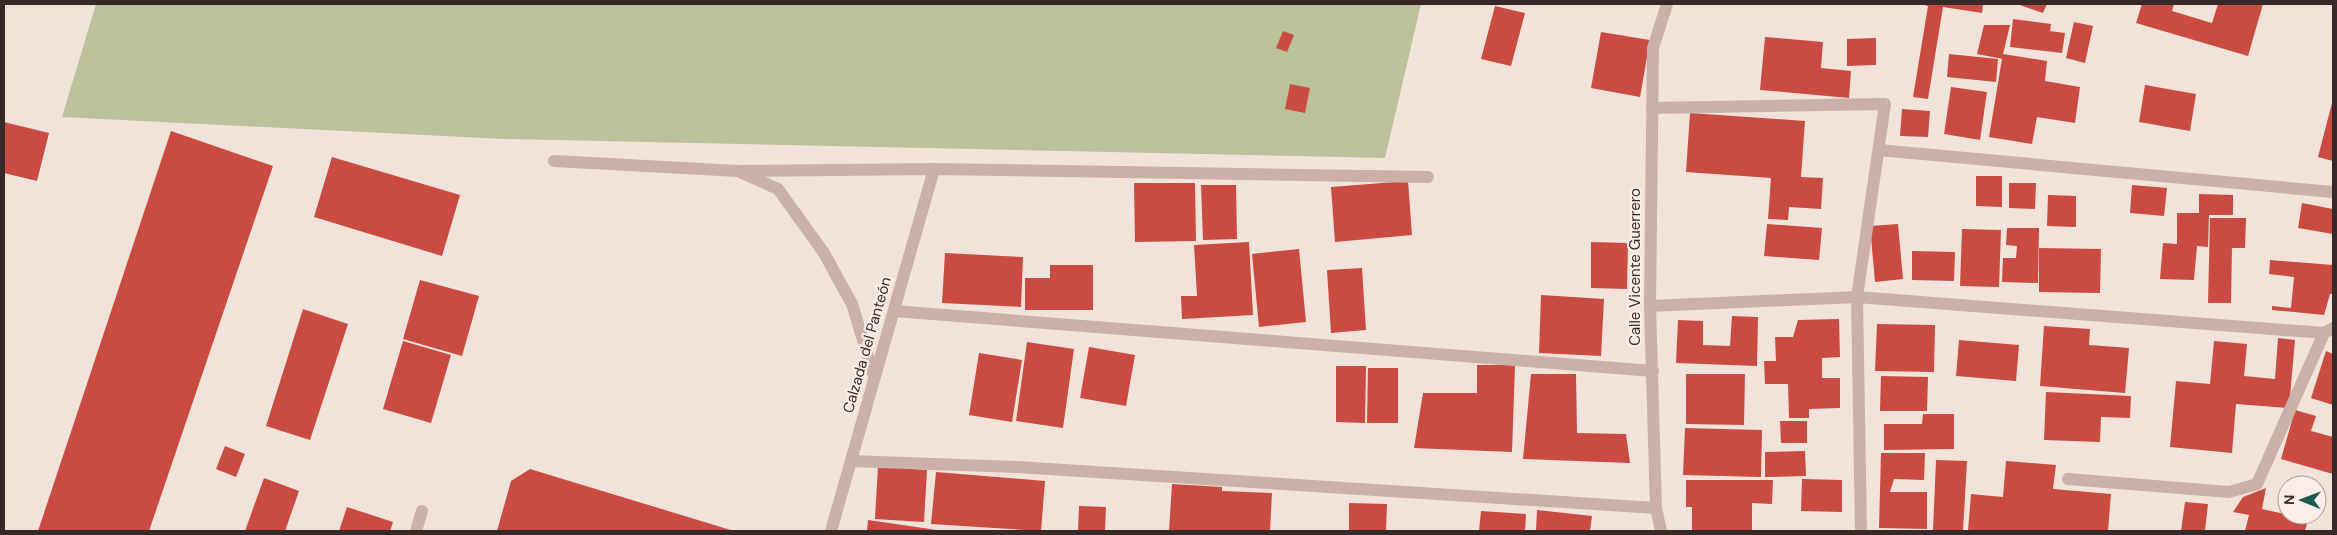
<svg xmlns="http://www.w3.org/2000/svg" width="2337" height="535" font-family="'DM Sans',sans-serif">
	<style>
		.green { fill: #bbc19a }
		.building { fill: #c94b42 }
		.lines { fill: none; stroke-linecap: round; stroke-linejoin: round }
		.street { stroke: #cab0a6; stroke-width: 12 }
		.labels { text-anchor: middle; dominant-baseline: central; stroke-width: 4.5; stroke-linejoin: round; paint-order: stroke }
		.street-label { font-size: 15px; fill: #362927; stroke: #faeee6 }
	</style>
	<rect width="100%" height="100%" fill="#f2e3da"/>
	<!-- green -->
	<path class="green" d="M 96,4 L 1421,4 L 1385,158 L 504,139 L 62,117 Z"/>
	<!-- building -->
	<g class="building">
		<path d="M 1921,4 L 1983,4 L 1982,13 L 1943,7 L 1928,99 L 1913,97 L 1928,6 Z"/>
		<path d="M 2017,4 L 2047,4 L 2043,13 Z"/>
		<path d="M 2142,4 L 2174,4 L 2172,11 L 2212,23 L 2218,4 L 2263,4 L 2248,56 L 2136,23 Z"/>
		<path d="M 1495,6 L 1525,13 L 1511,66 L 1481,59 Z"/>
		<path d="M 2013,19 L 2051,24 L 2050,31 L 2065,33 L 2062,53 L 2010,47 Z"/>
		<path d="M 2074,22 L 2093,26 L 2085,63 L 2066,58 Z"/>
		<path d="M 1984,25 L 2010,25 L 2003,54 L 2047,61 L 2045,81 L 2080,87 L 2075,123 L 2037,117 L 2032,144 L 1989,137 L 2002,59 L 2003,59 L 1977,54 Z"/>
		<path d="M 1283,31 L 1294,35 L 1287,52 L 1276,48 Z"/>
		<path d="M 1601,32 L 1650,40 L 1640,97 L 1591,88 Z"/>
		<path d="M 1765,37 L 1823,42 L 1821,68 L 1851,71 L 1849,98 L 1760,90 Z"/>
		<path d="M 1876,38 L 1876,65 L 1847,66 L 1847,39 Z"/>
		<path d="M 1949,54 L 1998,59 L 1996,82 L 1947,77 Z"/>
		<path d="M 1290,84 L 1310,88 L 1305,113 L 1285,109 Z"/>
		<path d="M 2145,85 L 2196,94 L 2190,131 L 2139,122 Z"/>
		<path d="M 1951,87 L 1987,92 L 1980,140 L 1944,134 Z"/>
		<path d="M 2333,99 L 2333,161 L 2318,157 Z"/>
		<path d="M 1902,109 L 1930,111 L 1928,137 L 1900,136 Z"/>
		<path d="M 1690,113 L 1805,121 L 1801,177 L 1823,178 L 1821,209 L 1789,207 L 1788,220 L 1768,219 L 1771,178 L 1686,172 Z"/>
		<path d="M 4,122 L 49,133 L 37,181 L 4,173 Z"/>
		<path d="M 171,131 L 273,166 L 149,531 L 38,531 Z"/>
		<path d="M 332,157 L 460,195 L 442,256 L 314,217 Z"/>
		<path d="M 1976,176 L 2002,176 L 2002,207 L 1976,206 Z"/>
		<path d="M 1408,181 L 1412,235 L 1335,242 L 1331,187 Z"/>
		<path d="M 1134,183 L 1195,183 L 1196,241 L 1135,242 Z"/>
		<path d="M 2009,183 L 2036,183 L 2035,209 L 2009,208 Z"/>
		<path d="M 1201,185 L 1236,185 L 1237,239 L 1203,240 Z"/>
		<path d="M 2132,185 L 2167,188 L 2164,216 L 2130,213 Z"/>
		<path d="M 2199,194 L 2233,195 L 2233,215 L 2209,215 L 2208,247 L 2197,246 L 2194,280 L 2160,279 L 2163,243 L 2177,244 L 2177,213 L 2199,213 Z"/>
		<path d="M 2048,195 L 2076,196 L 2076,227 L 2047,226 Z"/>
		<path d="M 2302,203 L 2333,209 L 2333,234 L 2298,228 Z"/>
		<path d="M 2210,218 L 2246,218 L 2245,248 L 2232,248 L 2231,303 L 2208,303 Z"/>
		<path d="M 1767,224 L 1822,228 L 1819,260 L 1764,256 Z"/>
		<path d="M 1898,224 L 1903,279 L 1875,282 L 1870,226 Z"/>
		<path d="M 2007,228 L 2039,228 L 2038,283 L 2002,282 L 2003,258 L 2016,258 L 2017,246 L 2006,245 Z"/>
		<path d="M 1962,229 L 2001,230 L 1999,287 L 1960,286 Z"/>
		<path d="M 1249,242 L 1253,315 L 1182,319 L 1181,296 L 1197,296 L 1194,245 Z"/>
		<path d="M 1591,242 L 1628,243 L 1627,289 L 1591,288 Z"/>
		<path d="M 2039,248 L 2101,249 L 2100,293 L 2039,292 Z"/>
		<path d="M 1299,249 L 1306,322 L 1259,327 L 1252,254 Z"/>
		<path d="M 1912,251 L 1955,252 L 1954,281 L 1912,280 Z"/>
		<path d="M 945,253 L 1023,257 L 1021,307 L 942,303 Z"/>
		<path d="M 2270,260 L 2333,265 L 2333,294 L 2330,294 L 2324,315 L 2272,310 L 2272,306 L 2291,308 L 2294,277 L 2269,274 Z"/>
		<path d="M 1050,265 L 1093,265 L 1093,310 L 1025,310 L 1025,278 L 1050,278 Z"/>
		<path d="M 1362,268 L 1366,330 L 1331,333 L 1327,270 Z"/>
		<path d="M 420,280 L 479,296 L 462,356 L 403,339 Z"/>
		<path d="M 1541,295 L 1604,299 L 1601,356 L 1539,353 Z"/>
		<path d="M 303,309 L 348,324 L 310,440 L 266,426 Z"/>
		<path d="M 1732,316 L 1758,317 L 1757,366 L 1676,363 L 1678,320 L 1703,321 L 1703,345 L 1730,346 Z"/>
		<path d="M 1839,319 L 1840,357 L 1822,358 L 1822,378 L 1840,378 L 1840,408 L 1809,409 L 1809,418 L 1789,418 L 1788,384 L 1765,384 L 1764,361 L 1776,361 L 1775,337 L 1793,337 L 1798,320 Z"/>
		<path d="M 1877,324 L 1935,325 L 1934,372 L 1875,371 Z"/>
		<path d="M 2044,326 L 2090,329 L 2089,345 L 2129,348 L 2125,393 L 2040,386 Z"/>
		<path d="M 2278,338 L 2295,340 L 2289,408 L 2236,404 L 2232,453 L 2170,447 L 2176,381 L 2210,384 L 2214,341 L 2247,344 L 2244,376 L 2275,379 Z"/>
		<path d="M 1959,340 L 2019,345 L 2016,381 L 1956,376 Z"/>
		<path d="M 403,341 L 451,355 L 431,423 L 383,409 Z"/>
		<path d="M 1027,342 L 1074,349 L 1063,428 L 1016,421 Z"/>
		<path d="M 1089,347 L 1135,355 L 1126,406 L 1080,398 Z"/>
		<path d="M 2326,351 L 2333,354 L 2333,405 L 2311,398 Z"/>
		<path d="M 979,353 L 1022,360 L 1012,422 L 969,415 Z"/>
		<path d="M 1477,365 L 1515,365 L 1512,452 L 1414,448 L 1423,393 L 1477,393 Z"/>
		<path d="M 1336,366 L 1366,366 L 1365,423 L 1336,422 Z"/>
		<path d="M 1368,368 L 1398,368 L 1398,423 L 1367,423 Z"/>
		<path d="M 1531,374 L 1576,374 L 1577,433 L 1626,434 L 1630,463 L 1523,459 Z"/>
		<path d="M 1686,374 L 1745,374 L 1744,425 L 1686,424 Z"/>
		<path d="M 1881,376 L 1928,377 L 1927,411 L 1880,411 Z"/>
		<path d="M 2046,392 L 2131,396 L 2130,418 L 2101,417 L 2100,442 L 2044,440 Z"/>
		<path d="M 2295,410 L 2316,416 L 2311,431 L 2333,437 L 2333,474 L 2281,459 Z"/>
		<path d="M 1923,414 L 1954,414 L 1954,449 L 1884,450 L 1884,424 L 1922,424 Z"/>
		<path d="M 1780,421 L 1807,421 L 1807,443 L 1781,443 Z"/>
		<path d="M 1685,428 L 1762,430 L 1761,477 L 1683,475 Z"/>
		<path d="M 225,446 L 245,454 L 236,477 L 216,469 Z"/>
		<path d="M 1805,451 L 1806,476 L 1765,477 L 1765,452 Z"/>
		<path d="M 1881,453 L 1925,453 L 1924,480 L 1894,479 L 1890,492 L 1927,492 L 1927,529 L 1879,528 Z"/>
		<path d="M 1936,460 L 1967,461 L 1963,531 L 1933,531 Z"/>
		<path d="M 2006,461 L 2056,465 L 2053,489 L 2111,494 L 2108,531 L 1968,531 L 1971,494 L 2003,497 Z"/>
		<path d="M 878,466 L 927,470 L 924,522 L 875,519 Z"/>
		<path d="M 530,469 L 734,531 L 497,531 L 511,481 Z"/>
		<path d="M 936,472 L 1045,481 L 1041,531 L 931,524 Z"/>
		<path d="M 264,478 L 299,491 L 285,531 L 245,531 Z"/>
		<path d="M 1802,479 L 1842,480 L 1842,512 L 1801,511 Z"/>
		<path d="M 1686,480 L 1773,480 L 1772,504 L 1752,503 L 1752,531 L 1692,531 L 1692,507 L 1686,507 Z"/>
		<path d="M 1172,484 L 1222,487 L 1222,491 L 1272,493 L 1270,531 L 1169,531 Z"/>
		<path d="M 2266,488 L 2262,509 L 2308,519 L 2305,531 L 2245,531 L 2249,515 L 2233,512 L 2243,497 Z"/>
		<path d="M 2185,502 L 2208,504 L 2205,531 L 2181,531 Z"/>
		<path d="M 1349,503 L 1387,504 L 1386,531 L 1349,531 Z"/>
		<path d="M 1079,506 L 1106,507 L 1105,531 L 1078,531 Z"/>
		<path d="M 347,507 L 393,522 L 390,531 L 339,531 Z"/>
		<path d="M 1537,510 L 1592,516 L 1590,531 L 1536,531 Z"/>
		<path d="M 1481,511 L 1526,514 L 1525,531 L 1479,531 Z"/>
		<path d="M 868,520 L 937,530 L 937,531 L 867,531 Z"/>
	</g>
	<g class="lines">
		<!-- street -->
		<g class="street">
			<path d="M 1652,108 L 1885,104 L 1857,297 L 1861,531"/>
			<path d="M 1879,150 L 2333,192"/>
			<path d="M 554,161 L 738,171 L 934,169 L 1428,177"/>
			<path d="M 742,173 L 778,189 L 824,253 L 852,304 L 874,376"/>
			<path d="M 1650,306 L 1857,297 L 2324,333"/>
			<path d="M 894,311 L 1653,371"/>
			<path d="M 851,461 L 1017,467 L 1656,508"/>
			<path d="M 2068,479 L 2229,492 L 2257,484 L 2324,333 L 2333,328"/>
			<path d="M 416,531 L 422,511"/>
			<path d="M 831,531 L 934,169"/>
			<path d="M 1661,531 L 1656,508 L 1650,306 L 1653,48 L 1667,4"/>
		</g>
	</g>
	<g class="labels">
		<!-- street labels -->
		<g class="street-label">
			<text transform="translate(1635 267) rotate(-90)">Calle Vicente Guerrero</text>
			<text transform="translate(867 345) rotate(-74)">Calzada del Panteón</text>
		</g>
	</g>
	<!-- border -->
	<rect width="2337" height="535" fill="none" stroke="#362927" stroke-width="10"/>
	<!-- north arrow -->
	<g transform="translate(2302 500) rotate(271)"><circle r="24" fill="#faeee6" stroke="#ac9f9a"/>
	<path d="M0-4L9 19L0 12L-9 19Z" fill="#1c5952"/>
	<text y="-8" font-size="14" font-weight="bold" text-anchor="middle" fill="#362927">N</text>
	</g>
</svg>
